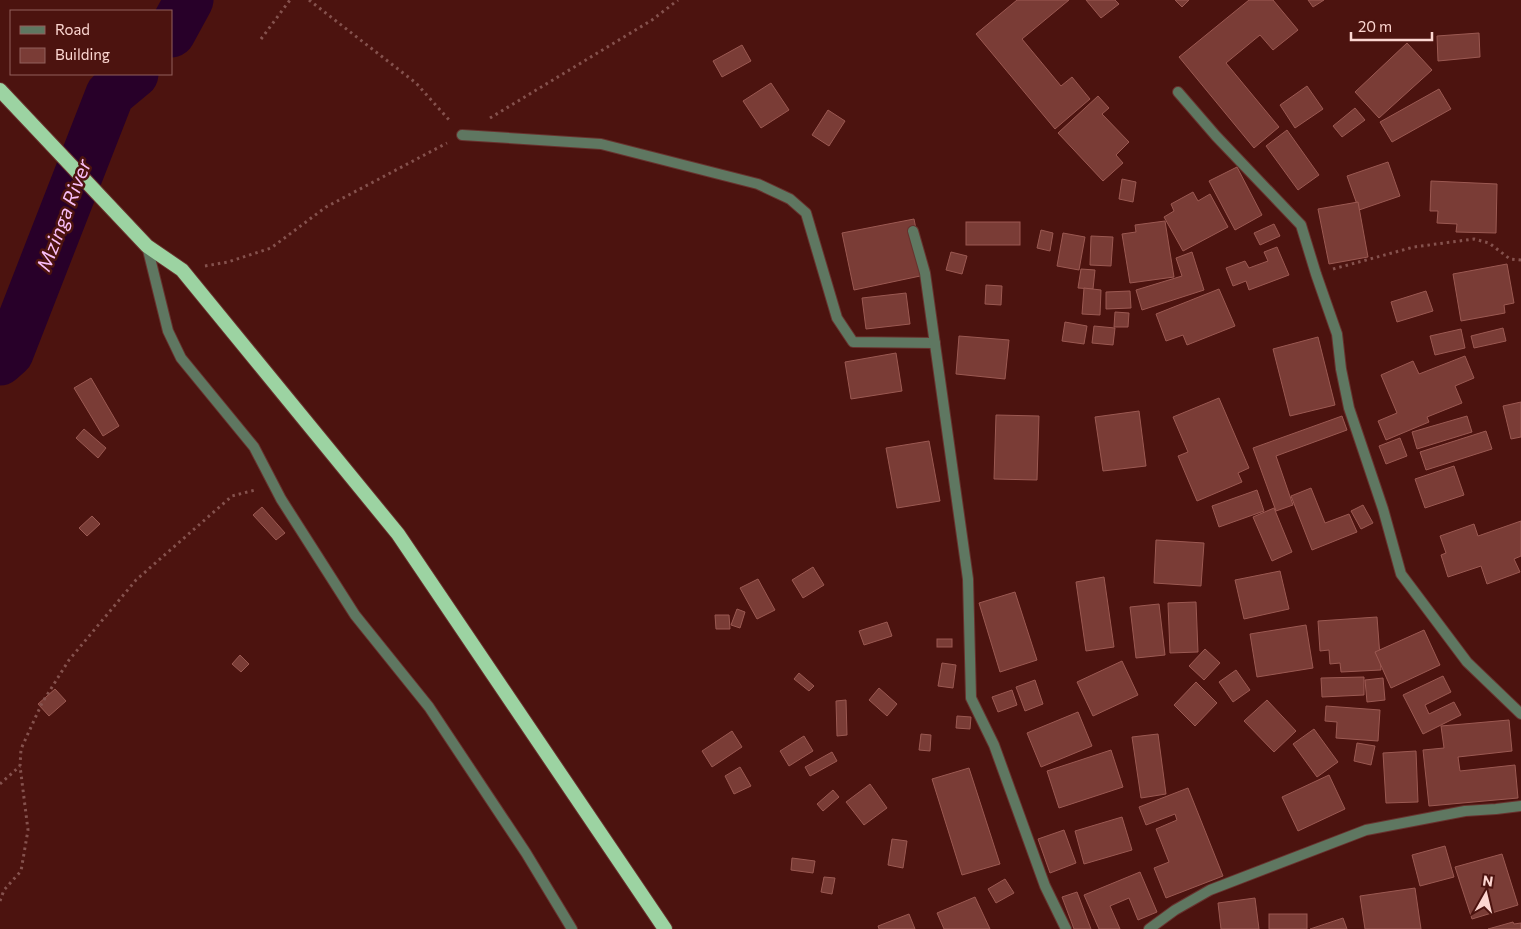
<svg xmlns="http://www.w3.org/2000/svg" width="1521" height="929" font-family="Commissioner,sans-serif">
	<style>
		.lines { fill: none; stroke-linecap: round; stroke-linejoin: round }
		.river { stroke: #280029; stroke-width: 49 }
		.building { fill: #7a3c36; stroke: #9b5952 }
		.minor-casing { stroke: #68322e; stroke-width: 12 }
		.trunk-casing { stroke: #68322e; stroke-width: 16 }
		.path { stroke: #85524e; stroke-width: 3; stroke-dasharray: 2.5 4; stroke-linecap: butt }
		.minor { stroke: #5f7761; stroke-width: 10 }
		.trunk { stroke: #9cd3a2; stroke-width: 14 }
		.labels { text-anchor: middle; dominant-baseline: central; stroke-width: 5; stroke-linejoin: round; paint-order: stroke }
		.water-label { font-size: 20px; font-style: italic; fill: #f9bef7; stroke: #4c130f }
	</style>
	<rect width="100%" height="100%" fill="#4c130f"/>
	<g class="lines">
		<!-- river -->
		<g class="river">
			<path d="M 171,33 L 189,0"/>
			<path d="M 0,361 L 9,353 L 110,94 L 134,74"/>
		</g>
	</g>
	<!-- building -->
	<g class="building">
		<path d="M 1017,0 L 1069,0 L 1022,39 L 1061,86 L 1072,77 L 1090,99 L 1055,129 L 976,34 Z"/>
		<path d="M 1086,0 L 1115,0 L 1119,4 L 1101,18 Z"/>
		<path d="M 1175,0 L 1189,0 L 1182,7 Z"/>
		<path d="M 1249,0 L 1273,0 L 1298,30 L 1273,50 L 1260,35 L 1226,63 L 1279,127 L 1254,148 L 1179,57 Z"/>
		<path d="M 1308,0 L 1324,0 L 1313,7 Z"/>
		<path d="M 1479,33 L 1480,57 L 1438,61 L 1437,36 Z"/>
		<path d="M 1407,43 L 1432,70 L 1379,118 L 1355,92 Z"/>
		<path d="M 742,45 L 751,61 L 722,77 L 713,61 Z"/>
		<path d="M 771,83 L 789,110 L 761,128 L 743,101 Z"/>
		<path d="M 1307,86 L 1323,109 L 1295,128 L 1280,105 Z"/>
		<path d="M 1439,89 L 1451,109 L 1392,142 L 1380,122 Z"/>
		<path d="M 1098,96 L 1109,108 L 1102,114 L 1129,142 L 1116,155 L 1123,163 L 1103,181 L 1058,133 Z"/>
		<path d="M 1355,108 L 1365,120 L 1342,137 L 1333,126 Z"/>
		<path d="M 828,110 L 845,121 L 829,146 L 812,135 Z"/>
		<path d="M 1287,130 L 1319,175 L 1298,190 L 1266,146 Z"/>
		<path d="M 1388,162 L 1400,196 L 1359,210 L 1347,176 Z"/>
		<path d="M 1237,167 L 1262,215 L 1235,230 L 1209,181 Z"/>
		<path d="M 1122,179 L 1136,182 L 1133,202 L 1119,199 Z"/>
		<path d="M 1431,181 L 1497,184 L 1496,233 L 1456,232 L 1457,224 L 1437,223 L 1438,211 L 1430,211 Z"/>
		<path d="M 1193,192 L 1198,201 L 1210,194 L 1228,227 L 1183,251 L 1164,217 L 1174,211 L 1171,204 Z"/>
		<path d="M 1358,202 L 1368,257 L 1329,264 L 1318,209 Z"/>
		<path d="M 914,219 L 925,275 L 854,290 L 842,233 Z"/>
		<path d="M 1165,221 L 1174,277 L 1130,283 L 1122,234 L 1136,232 L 1135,225 Z"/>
		<rect x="966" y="222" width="54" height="23"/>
		<path d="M 1274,224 L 1280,236 L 1260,245 L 1254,233 Z"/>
		<path d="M 1041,230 L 1053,233 L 1050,251 L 1037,248 Z"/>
		<path d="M 1063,233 L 1085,237 L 1079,270 L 1057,266 Z"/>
		<path d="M 1091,236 L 1113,237 L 1111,266 L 1090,265 Z"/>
		<path d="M 1277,247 L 1289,275 L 1249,290 L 1246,281 L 1233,286 L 1226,268 L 1245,261 L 1249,268 L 1268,261 L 1264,252 Z"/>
		<path d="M 951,252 L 967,256 L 962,274 L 946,270 Z"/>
		<path d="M 1192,252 L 1204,290 L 1142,310 L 1136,290 L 1182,276 L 1176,258 Z"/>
		<path d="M 1507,264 L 1514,303 L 1504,305 L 1505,313 L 1461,321 L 1453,274 Z"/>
		<path d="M 1081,269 L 1095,270 L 1093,289 L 1078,288 Z"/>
		<path d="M 986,285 L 1002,286 L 1001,305 L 985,304 Z"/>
		<path d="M 1084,288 L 1101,290 L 1100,315 L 1082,314 Z"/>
		<path d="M 1219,289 L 1235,326 L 1187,345 L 1183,335 L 1166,341 L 1156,314 Z"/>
		<path d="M 1130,291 L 1131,308 L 1106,309 L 1106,292 Z"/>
		<path d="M 1426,291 L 1433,311 L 1397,322 L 1391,302 Z"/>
		<path d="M 906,293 L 910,324 L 866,329 L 862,298 Z"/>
		<path d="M 1115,312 L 1129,313 L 1128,327 L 1114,327 Z"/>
		<path d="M 1065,322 L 1087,326 L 1084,344 L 1062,341 Z"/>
		<path d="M 1094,326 L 1115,328 L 1113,345 L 1092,343 Z"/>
		<path d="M 1503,328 L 1506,341 L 1474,348 L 1471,336 Z"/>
		<path d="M 1461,329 L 1465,348 L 1435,355 L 1430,336 Z"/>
		<path d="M 959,336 L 1009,340 L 1005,379 L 956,374 Z"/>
		<path d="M 1318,337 L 1335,405 L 1290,416 L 1273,349 Z"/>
		<path d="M 896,353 L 902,391 L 851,399 L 845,362 Z"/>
		<path d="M 1465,356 L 1474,378 L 1455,386 L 1462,403 L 1427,417 L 1429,422 L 1386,440 L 1378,421 L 1397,413 L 1381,375 L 1413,361 L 1419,374 Z"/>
		<path d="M 91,378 L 119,426 L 103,436 L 74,388 Z"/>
		<path d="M 1219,398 L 1249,468 L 1238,473 L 1242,482 L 1197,501 L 1178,456 L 1188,452 L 1173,417 Z"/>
		<path d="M 1521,402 L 1521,437 L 1511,439 L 1503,406 Z"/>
		<path d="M 1139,411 L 1146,466 L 1103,471 L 1095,417 Z"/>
		<path d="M 996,415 L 1039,416 L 1037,480 L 994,479 Z"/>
		<path d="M 1342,416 L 1347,430 L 1276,456 L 1293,505 L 1276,511 L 1253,448 Z"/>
		<path d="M 1467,416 L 1472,432 L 1417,449 L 1412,432 Z"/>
		<path d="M 84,429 L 106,448 L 98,458 L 76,438 Z"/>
		<path d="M 1486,431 L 1492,449 L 1426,470 L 1420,452 Z"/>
		<path d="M 1400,438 L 1407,456 L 1386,464 L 1379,446 Z"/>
		<path d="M 929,441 L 940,501 L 897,508 L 886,448 Z"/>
		<path d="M 1454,466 L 1464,495 L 1425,508 L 1415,479 Z"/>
		<path d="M 1311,488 L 1325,523 L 1349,514 L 1357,532 L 1312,550 L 1291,496 Z"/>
		<path d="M 1257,490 L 1264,511 L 1219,527 L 1212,506 Z"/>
		<path d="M 1363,505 L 1373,523 L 1361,529 L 1351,511 Z"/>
		<path d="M 262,507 L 285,533 L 276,540 L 253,515 Z"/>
		<path d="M 1274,508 L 1292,552 L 1272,561 L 1253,517 Z"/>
		<path d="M 92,516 L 100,524 L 87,536 L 79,528 Z"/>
		<path d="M 1521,521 L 1521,556 L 1514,559 L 1520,572 L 1487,584 L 1481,566 L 1448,577 L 1441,555 L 1446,553 L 1440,536 L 1474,524 L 1478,536 Z"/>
		<path d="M 1156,540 L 1204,543 L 1201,586 L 1154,583 Z"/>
		<path d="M 813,567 L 824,585 L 803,598 L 792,580 Z"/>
		<path d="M 1280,571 L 1289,609 L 1244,619 L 1235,580 Z"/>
		<path d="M 1104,577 L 1114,647 L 1086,651 L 1076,582 Z"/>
		<path d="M 758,579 L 775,610 L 757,619 L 740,588 Z"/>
		<path d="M 1015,592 L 1037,660 L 1000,672 L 979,603 Z"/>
		<path d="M 1196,602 L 1198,652 L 1170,653 L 1168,603 Z"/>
		<path d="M 1159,604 L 1165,655 L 1136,658 L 1130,607 Z"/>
		<path d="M 737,609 L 745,612 L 740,628 L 731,625 Z"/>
		<path d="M 715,615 L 729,615 L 730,629 L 716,629 Z"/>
		<path d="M 1377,617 L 1381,670 L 1341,672 L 1340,663 L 1330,664 L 1329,650 L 1320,651 L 1318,621 Z"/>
		<path d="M 887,622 L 892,636 L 864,645 L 859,631 Z"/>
		<path d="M 1306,625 L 1313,668 L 1257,677 L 1250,634 Z"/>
		<path d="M 1424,630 L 1440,665 L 1391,688 L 1375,652 Z"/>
		<rect x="937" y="639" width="15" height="8"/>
		<path d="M 1205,649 L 1220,663 L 1204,680 L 1189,666 Z"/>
		<path d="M 240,655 L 249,664 L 241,672 L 232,664 Z"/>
		<path d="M 1122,661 L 1138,695 L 1093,716 L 1077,682 Z"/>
		<path d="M 942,663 L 956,665 L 953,688 L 938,686 Z"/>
		<path d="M 1236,670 L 1250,690 L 1233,702 L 1219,682 Z"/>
		<path d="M 799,673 L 814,686 L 809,691 L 794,679 Z"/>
		<path d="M 1443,676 L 1451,692 L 1425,705 L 1429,714 L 1454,702 L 1461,715 L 1423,734 L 1403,695 Z"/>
		<path d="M 1364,677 L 1364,695 L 1322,697 L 1321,678 Z"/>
		<path d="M 1383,678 L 1385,700 L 1367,702 L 1365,680 Z"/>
		<path d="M 1035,680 L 1043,704 L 1025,711 L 1016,687 Z"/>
		<path d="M 1196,682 L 1217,703 L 1195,726 L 1174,705 Z"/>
		<path d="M 879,688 L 897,704 L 887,716 L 869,700 Z"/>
		<path d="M 55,689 L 66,701 L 49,716 L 38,704 Z"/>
		<path d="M 1012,690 L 1017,705 L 998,712 L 992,697 Z"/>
		<path d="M 846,700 L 847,735 L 837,736 L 836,701 Z"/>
		<path d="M 1267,700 L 1296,731 L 1274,752 L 1244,721 Z"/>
		<path d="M 1326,706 L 1380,710 L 1378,741 L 1336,738 L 1337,722 L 1325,721 Z"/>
		<path d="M 1078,712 L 1092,746 L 1041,767 L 1027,733 Z"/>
		<path d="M 957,716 L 971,717 L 970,729 L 956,728 Z"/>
		<path d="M 1509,720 L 1512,751 L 1458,757 L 1460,771 L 1515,765 L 1518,798 L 1429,806 L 1423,750 L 1444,748 L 1441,726 Z"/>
		<path d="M 1314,729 L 1338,762 L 1317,777 L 1293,744 Z"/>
		<path d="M 732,731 L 742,747 L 712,767 L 702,751 Z"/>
		<path d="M 921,734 L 931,735 L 930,751 L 919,750 Z"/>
		<path d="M 1158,734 L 1166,794 L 1141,798 L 1132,737 Z"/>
		<path d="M 804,736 L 813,751 L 789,766 L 780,751 Z"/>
		<path d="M 1357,743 L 1375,746 L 1371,765 L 1354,761 Z"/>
		<path d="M 1111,750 L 1123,787 L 1059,808 L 1047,771 Z"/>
		<path d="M 1416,751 L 1418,802 L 1386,803 L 1383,753 Z"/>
		<path d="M 832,752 L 837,761 L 810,776 L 805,767 Z"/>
		<path d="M 740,767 L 751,786 L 734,794 L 725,776 Z"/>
		<path d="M 969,768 L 1000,864 L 962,875 L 932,779 Z"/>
		<path d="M 1329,775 L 1345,809 L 1298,831 L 1282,797 Z"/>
		<path d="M 870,784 L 887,808 L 864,825 L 846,802 Z"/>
		<path d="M 1188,788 L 1223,876 L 1166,898 L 1154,868 L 1169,862 L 1156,829 L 1177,820 L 1175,814 L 1146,825 L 1139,807 Z"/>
		<path d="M 833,790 L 839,797 L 823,811 L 817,804 Z"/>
		<path d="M 1122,817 L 1132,850 L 1084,864 L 1075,831 Z"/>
		<path d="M 1064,830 L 1076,863 L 1050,873 L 1038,839 Z"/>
		<path d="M 892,839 L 907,841 L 903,868 L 888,865 Z"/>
		<path d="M 1445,846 L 1454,877 L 1420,886 L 1412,855 Z"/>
		<path d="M 1502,854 L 1518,905 L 1472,919 L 1455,867 Z"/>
		<path d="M 792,858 L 815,861 L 813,873 L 791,870 Z"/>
		<path d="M 1140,872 L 1157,912 L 1138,920 L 1129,898 L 1110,906 L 1120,929 L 1099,929 L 1084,895 Z"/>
		<path d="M 824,877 L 835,878 L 832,894 L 821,892 Z"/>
		<path d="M 1005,879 L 1014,893 L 996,903 L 988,889 Z"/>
		<path d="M 1415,888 L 1421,929 L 1365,929 L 1360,896 Z"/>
		<path d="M 1077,892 L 1091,929 L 1074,929 L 1062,897 Z"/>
		<path d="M 975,897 L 990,929 L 944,929 L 937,913 Z"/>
		<path d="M 1255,898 L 1259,929 L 1221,929 L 1218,903 Z"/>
		<path d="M 909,914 L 915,929 L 879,929 L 878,926 Z"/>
		<rect x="1269" y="914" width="38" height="15"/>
		<path d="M 1343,918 L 1347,929 L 1310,929 Z"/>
		<path d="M 1513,922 L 1514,924 L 1521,923 L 1521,929 L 1488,929 Z"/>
	</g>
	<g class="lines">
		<defs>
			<g id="minor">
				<path d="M 1178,92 L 1216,136 L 1301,225 L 1316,274 L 1337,334 L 1341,369 L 1349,408 L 1383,509 L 1401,574 L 1467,662 L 1521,714"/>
				<path d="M 462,135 L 601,144 L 758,184 L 790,199 L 806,213 L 837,318 L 853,342 L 935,343"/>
				<path d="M 913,231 L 925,273 L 968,579 L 971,698 L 994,745 L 1045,886 L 1066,929"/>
				<path d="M 147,246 L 168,331 L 181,358 L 254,447 L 281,499 L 355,615 L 429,707 L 526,853 L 572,929"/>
				<path d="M 1149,929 L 1175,910 L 1210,890 L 1366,830 L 1465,811 L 1496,809 L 1521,806"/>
			</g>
			<path id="trunk" d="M 0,90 L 147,246 L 182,270 L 398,534 L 665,929"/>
		</defs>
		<!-- minor casing -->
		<use href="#minor" class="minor-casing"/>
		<!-- trunk casing -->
		<use href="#trunk" class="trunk-casing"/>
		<!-- path -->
		<g class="path">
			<path d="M 309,0 L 416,83 L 450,121"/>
			<path d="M 261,39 L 290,0"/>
			<path d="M 490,118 L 652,20 L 678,0"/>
			<path d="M 205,266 L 228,262 L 271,248 L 326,207 L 447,143"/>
			<path d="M 1333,269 L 1414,247 L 1474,239 L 1489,243 L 1510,259 L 1521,260"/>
			<path d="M 0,784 L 20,766"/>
			<path d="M 0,901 L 4,890 L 21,871 L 28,830 L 20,766 L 21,749 L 42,703 L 69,660 L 136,580 L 232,496 L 255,490"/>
		</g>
		<!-- minor -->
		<use href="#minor" class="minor"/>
		<!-- trunk -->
		<use href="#trunk" class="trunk"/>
	</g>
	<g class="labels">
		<!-- water labels -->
		<g class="water-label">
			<text transform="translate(63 215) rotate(-69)">Mzinga River</text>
		</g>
	</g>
	<!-- legend -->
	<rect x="10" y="10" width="162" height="65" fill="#4c130f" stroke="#92615d"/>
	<rect x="20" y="26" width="25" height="8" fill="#5f7761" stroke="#92615d"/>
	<text x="55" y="35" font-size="15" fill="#fcd6d1">Road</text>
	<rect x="20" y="48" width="25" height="15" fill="#7a3c36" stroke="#92615d"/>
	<text x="55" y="60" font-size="15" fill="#fcd6d1">Building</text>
	<!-- north arrow -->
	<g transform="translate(1486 894) rotate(8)" stroke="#4c130f" stroke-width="4" paint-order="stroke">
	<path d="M0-4L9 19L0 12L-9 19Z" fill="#fcd6d1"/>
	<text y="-8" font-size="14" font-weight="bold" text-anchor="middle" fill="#fcd6d1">N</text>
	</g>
	<!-- scale -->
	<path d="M1351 32v8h81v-8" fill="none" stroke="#fcd6d1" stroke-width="2.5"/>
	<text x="1358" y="32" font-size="15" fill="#fcd6d1" stroke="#4c130f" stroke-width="4" paint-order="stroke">20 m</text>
</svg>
